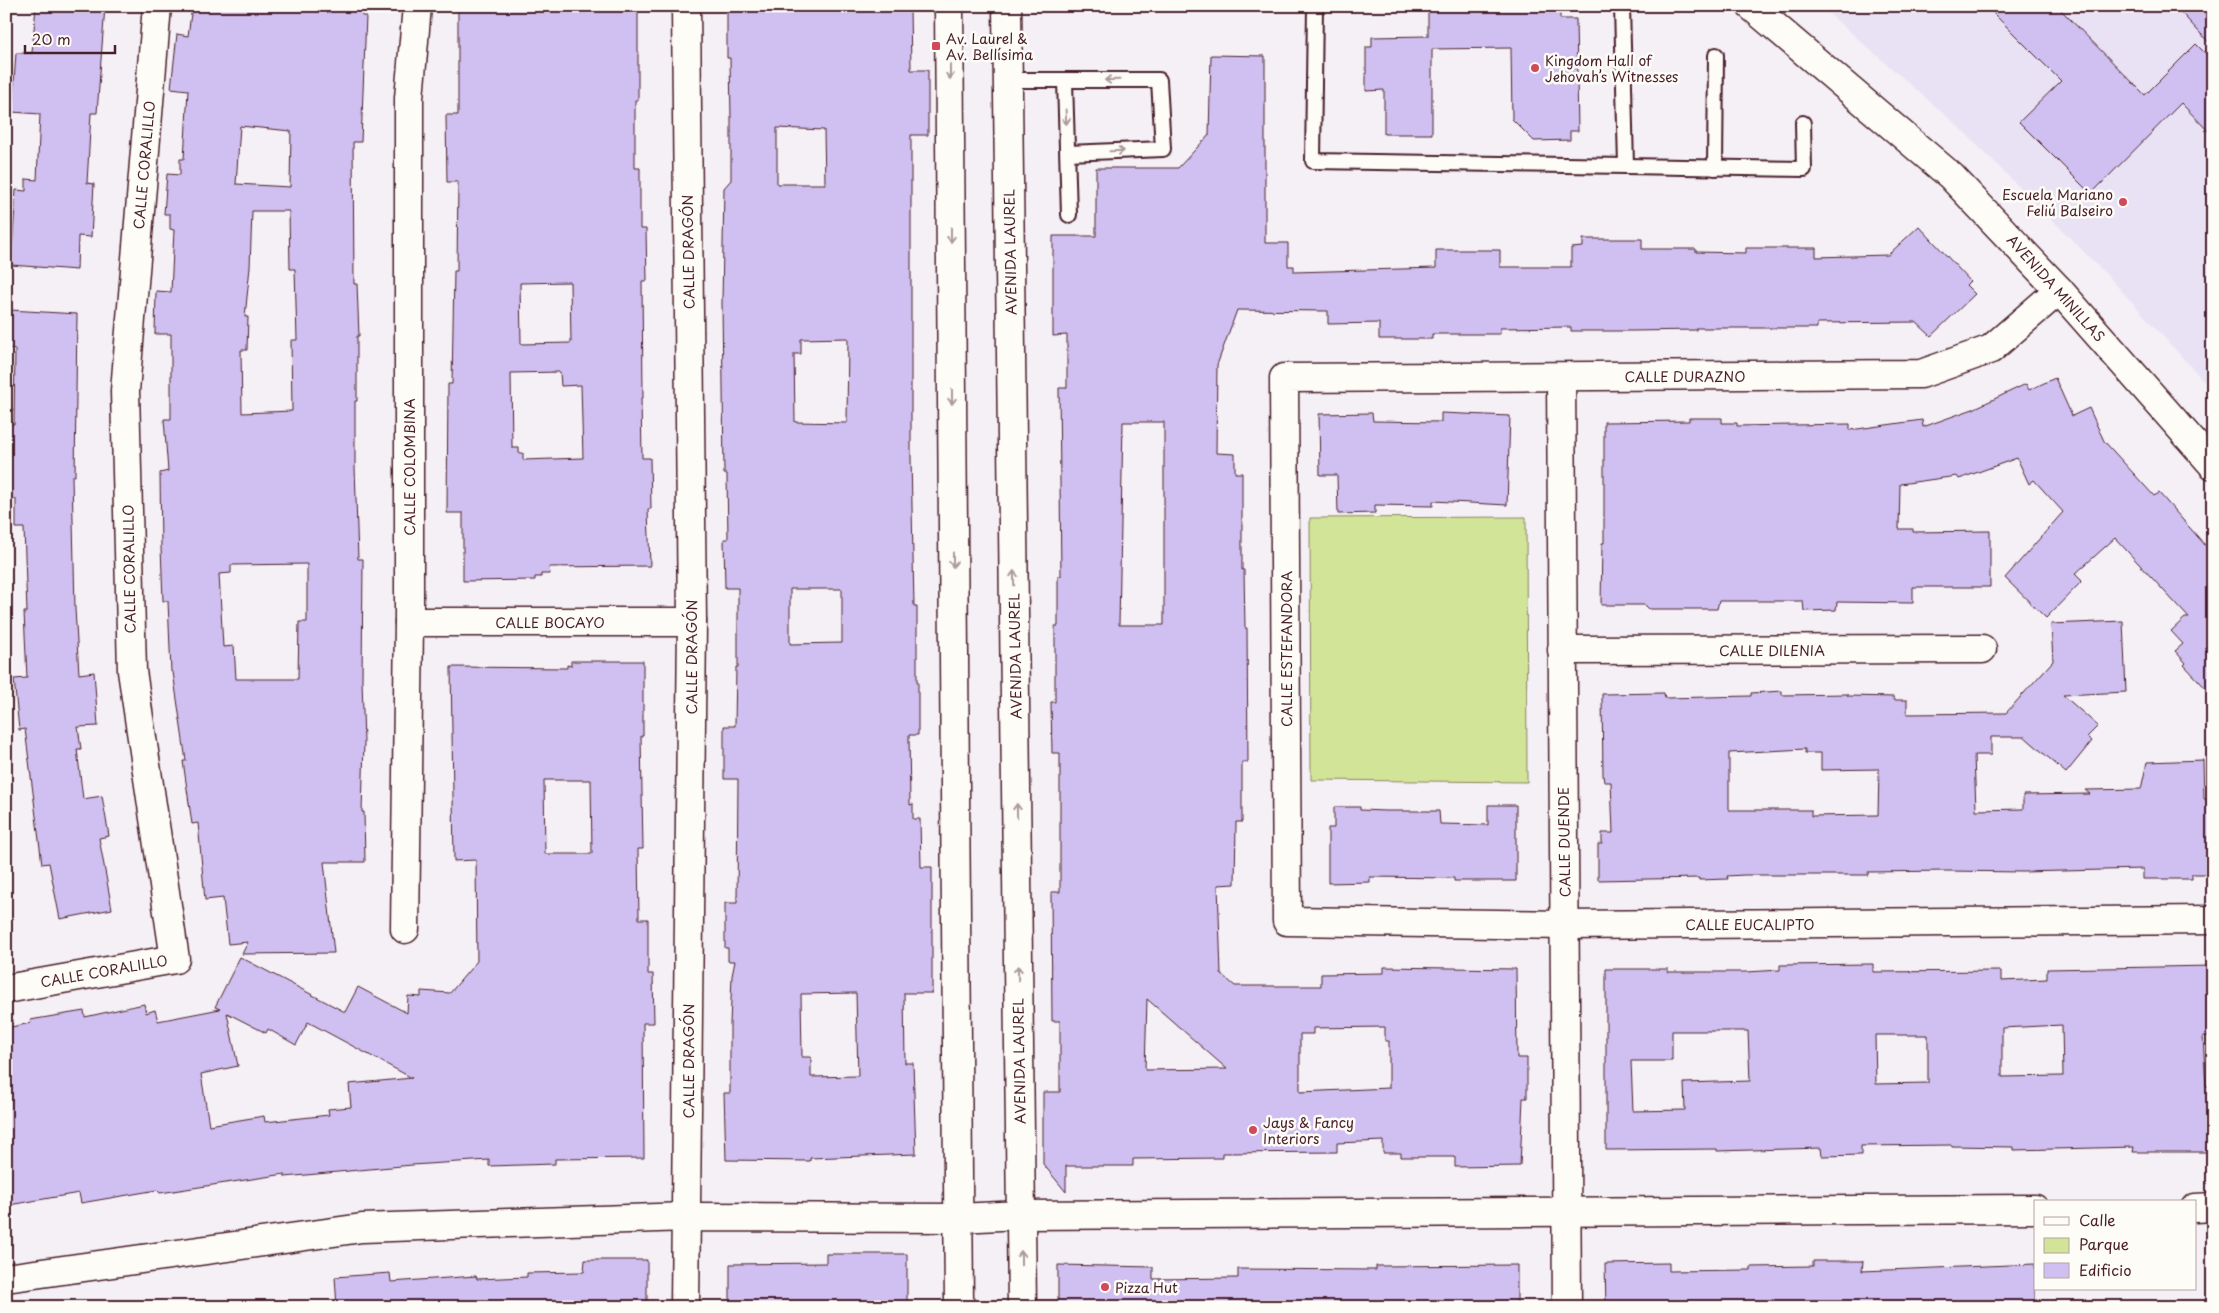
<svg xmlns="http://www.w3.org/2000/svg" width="2219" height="1313" font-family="'Playpen Sans',sans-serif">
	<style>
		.built { fill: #e9e2f4 }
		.green { fill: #d1e498; stroke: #8e8262 }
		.building { fill: #d0c0f1; stroke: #4a1f2b; fill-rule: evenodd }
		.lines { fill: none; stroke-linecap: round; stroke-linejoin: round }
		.service-casing { stroke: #4a1f2b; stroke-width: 18 }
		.minor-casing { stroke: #4a1f2b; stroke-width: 31 }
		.tertiary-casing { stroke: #4a1f2b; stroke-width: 31 }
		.secondary-casing { stroke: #4a1f2b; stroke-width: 31 }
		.service { stroke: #fdfcf7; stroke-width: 14 }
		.minor { stroke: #fdfcf7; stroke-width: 28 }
		.tertiary { stroke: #fdfcf7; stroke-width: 28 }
		.secondary { stroke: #fdfcf7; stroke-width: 28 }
		.oneway { stroke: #ac999b }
		.poi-dot { fill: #d1495b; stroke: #fdfcf7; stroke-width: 2 }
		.labels { text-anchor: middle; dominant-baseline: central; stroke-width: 5; stroke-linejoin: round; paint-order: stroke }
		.poi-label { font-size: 14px; fill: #4a1f2b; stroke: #fdfcf7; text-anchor: start }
		.street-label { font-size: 14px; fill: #4a1f2b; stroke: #fdfcf7 }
	</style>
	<rect width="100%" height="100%" fill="#f4f0f6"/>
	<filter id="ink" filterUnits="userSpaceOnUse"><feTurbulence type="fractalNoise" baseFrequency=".02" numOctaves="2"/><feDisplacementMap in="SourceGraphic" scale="10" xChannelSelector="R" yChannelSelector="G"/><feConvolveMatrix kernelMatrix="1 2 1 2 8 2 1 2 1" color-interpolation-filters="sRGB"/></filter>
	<g filter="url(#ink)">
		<!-- built -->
		<path class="built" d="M 1820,6 L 2213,6 L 2213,391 L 2108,276 L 1959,127 Z"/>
		<!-- green -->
		<path class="green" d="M 1526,517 L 1527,782 L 1311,780 L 1310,518 Z"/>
		<!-- building -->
		<g class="building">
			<path d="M 36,6 L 105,6 L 97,113 L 91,113 L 87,183 L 94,184 L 91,237 L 78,236 L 77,270 L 11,265 L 16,190 L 26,191 L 26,179 L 37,180 L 40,114 L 12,112 L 16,53 L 32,53 Z"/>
			<path d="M 192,6 L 363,6 L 362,16 L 366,16 L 361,142 L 353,142 L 354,284 L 357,284 L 359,336 L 357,336 L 357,401 L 355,401 L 355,467 L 358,559 L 363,559 L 362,680 L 364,742 L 362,812 L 364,812 L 365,862 L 324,862 L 334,953 L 242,954 L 248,942 L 228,944 L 223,898 L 205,900 L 198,823 L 192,824 L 183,761 L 186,761 L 173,672 L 171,672 L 168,601 L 163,601 L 161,547 L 160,473 L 168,471 L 164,419 L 171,419 L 171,334 L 155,334 L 156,291 L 171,292 L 174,230 L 170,229 L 170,214 L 164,214 L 167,174 L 180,175 L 180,159 L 184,159 L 188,90 L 171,88 L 177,34 L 188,36 ZM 240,126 L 291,131 L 290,187 L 236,184 ZM 252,211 L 289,211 L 290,269 L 295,269 L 297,340 L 291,340 L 292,411 L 242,413 L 241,350 L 247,350 L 248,317 L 245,317 L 250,267 ZM 307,564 L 307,622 L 299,622 L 298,679 L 236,679 L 234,646 L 223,647 L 219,574 L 231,573 L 231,565 Z"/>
			<path d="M 458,6 L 638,6 L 638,100 L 635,100 L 635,168 L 640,168 L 640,229 L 646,229 L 647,281 L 642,281 L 643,398 L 641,398 L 642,458 L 650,458 L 651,509 L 648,509 L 650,566 L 549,567 L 550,574 L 541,574 L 541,577 L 535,577 L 535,580 L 463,581 L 463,513 L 447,513 L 448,384 L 452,384 L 454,271 L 457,271 L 458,182 L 447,182 L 446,115 L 458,115 ZM 570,282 L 571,343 L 521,344 L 520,283 ZM 560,372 L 561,386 L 581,385 L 583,458 L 523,460 L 523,453 L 519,453 L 519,448 L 512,448 L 511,373 Z"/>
			<path d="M 727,6 L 905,6 L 910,8 L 911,70 L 928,70 L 928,135 L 911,135 L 911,457 L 914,606 L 917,606 L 917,682 L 918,682 L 918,735 L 909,735 L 910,805 L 913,804 L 913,819 L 920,819 L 921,867 L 932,867 L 932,993 L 904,993 L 905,1063 L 913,1063 L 916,1154 L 810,1158 L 810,1161 L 726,1160 L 724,1093 L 730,1093 L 730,1024 L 732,976 L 735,961 L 728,961 L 728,948 L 725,948 L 725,903 L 737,903 L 738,779 L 724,779 L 724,726 L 735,726 L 736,667 L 738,667 L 738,588 L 725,588 L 724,539 L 728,539 L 727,474 L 724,474 L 722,303 L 724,188 L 731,180 L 731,119 L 730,58 L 727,58 ZM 777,128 L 824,130 L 825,184 L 777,184 ZM 848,338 L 847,423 L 795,422 L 794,354 L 801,354 L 801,339 ZM 790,589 L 842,589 L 842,643 L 790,644 ZM 856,993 L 858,1076 L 811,1077 L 811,1057 L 802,1057 L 801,994 Z"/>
			<path d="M 1428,6 L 1560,6 L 1560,19 L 1576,19 L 1578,131 L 1570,131 L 1570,140 L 1534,141 L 1512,119 L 1511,48 L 1432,49 L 1432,134 L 1384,134 L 1384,90 L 1366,91 L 1366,47 L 1372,47 L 1372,37 L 1428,36 Z"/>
			<path d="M 1986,6 L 2057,6 L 2145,95 L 2196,44 L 2213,61 L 2213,136 L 2181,103 L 2091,194 L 2019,122 L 2061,81 Z"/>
			<path d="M 2175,6 L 2213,6 L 2213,47 Z"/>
			<path d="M 1211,55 L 1265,56 L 1265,243 L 1288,243 L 1288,266 L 1294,266 L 1294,272 L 1436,268 L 1436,250 L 1500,250 L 1500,267 L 1571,267 L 1571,248 L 1583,247 L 1583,239 L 1642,239 L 1642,249 L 1696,249 L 1696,252 L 1746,253 L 1746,248 L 1816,248 L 1816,257 L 1888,255 L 1919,226 L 1970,281 L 1966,285 L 1975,294 L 1931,336 L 1916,322 L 1817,323 L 1817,328 L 1696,328 L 1696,330 L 1633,331 L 1571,331 L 1571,327 L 1500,328 L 1500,334 L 1432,334 L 1432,339 L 1379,339 L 1379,323 L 1328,324 L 1328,311 L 1237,310 L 1217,365 L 1216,453 L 1235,454 L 1235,473 L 1242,473 L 1242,570 L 1244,570 L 1245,628 L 1247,628 L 1248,762 L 1242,762 L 1242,822 L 1236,822 L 1235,884 L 1218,885 L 1221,974 L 1235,986 L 1321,986 L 1321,974 L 1384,973 L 1384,967 L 1516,969 L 1517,1058 L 1527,1058 L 1527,1098 L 1523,1098 L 1520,1166 L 1455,1167 L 1455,1157 L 1401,1157 L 1401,1153 L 1383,1153 L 1383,1141 L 1337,1143 L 1337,1152 L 1222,1153 L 1222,1158 L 1133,1159 L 1133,1166 L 1066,1166 L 1066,1192 L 1043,1164 L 1043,1092 L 1060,1092 L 1060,1021 L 1052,1021 L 1051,892 L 1060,892 L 1060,753 L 1052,753 L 1051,702 L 1055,702 L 1055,626 L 1058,626 L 1058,576 L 1061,576 L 1059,388 L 1067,388 L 1067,335 L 1053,336 L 1053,236 L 1096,236 L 1096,168 L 1178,168 L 1209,135 ZM 1123,422 L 1164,422 L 1164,625 L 1119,625 ZM 1147,999 L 1227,1069 L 1145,1070 ZM 1385,1027 L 1385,1041 L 1389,1041 L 1389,1088 L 1300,1092 L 1300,1034 L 1313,1034 L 1313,1028 Z"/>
			<path d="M 10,310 L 77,314 L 75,476 L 72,476 L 75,609 L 79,674 L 94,672 L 98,726 L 78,727 L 81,749 L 77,749 L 83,799 L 102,796 L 109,836 L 99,838 L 112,909 L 60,919 L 49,863 L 42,864 L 25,729 L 19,730 L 14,679 L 27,678 L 24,612 L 27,612 L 24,528 L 16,528 L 16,499 L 6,499 L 6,424 L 14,424 L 15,349 L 9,348 Z"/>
			<path d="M 2055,378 L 2072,416 L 2089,408 L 2104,441 L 2154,496 L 2159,493 L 2213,554 L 2213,696 L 2184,665 L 2186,663 L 2175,651 L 2183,644 L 2171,631 L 2185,618 L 2189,618 L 2115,538 L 2075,574 L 2082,581 L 2046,618 L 2005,578 L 2063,512 L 2034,480 L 2029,484 L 2017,458 L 1959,479 L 1957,476 L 1900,484 L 1899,529 L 1913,529 L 1913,532 L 1990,531 L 1990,587 L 1913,587 L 1913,603 L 1837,602 L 1836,610 L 1804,611 L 1803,601 L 1719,601 L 1717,609 L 1649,609 L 1645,605 L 1601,605 L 1602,543 L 1604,543 L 1604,422 L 1689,421 L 1689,418 L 1722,418 L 1722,423 L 1737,423 L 1737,426 L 1850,424 L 1850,430 L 1922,420 L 1923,427 L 1973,409 L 2026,384 L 2029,390 Z"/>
			<path d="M 1372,413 L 1373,421 L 1441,422 L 1441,413 L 1510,416 L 1507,505 L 1433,501 L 1433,506 L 1375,505 L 1375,513 L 1338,514 L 1337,475 L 1320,475 L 1319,414 Z"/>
			<path d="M 2123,621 L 2126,692 L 2063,695 L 2098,726 L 2087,737 L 2092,741 L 2066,773 L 2025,737 L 1991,737 L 1991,755 L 1974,755 L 1976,810 L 2023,809 L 2023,795 L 2090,794 L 2085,790 L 2141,789 L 2147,762 L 2203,760 L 2204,799 L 2213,799 L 2213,874 L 2192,874 L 2192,879 L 2143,879 L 2143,869 L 2023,872 L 1947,871 L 1868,872 L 1868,875 L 1744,875 L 1727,876 L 1728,879 L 1699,880 L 1699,878 L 1598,880 L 1598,844 L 1602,844 L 1602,833 L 1613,833 L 1611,782 L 1604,782 L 1603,775 L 1602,694 L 1664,693 L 1665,698 L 1751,696 L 1751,693 L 1782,691 L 1782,695 L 1847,694 L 1848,696 L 1894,697 L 1894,700 L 1907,700 L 1907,714 L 2006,713 L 2053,661 L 2051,624 ZM 1805,749 L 1805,753 L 1821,753 L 1821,770 L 1879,769 L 1878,815 L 1811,816 L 1811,810 L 1729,810 L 1729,753 Z"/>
			<path d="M 571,661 L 643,661 L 643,736 L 641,736 L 643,849 L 638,849 L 639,919 L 648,919 L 648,974 L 653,974 L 654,1023 L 643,1023 L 644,1158 L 555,1159 L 555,1164 L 489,1166 L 489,1160 L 412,1165 L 285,1177 L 285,1174 L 160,1193 L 157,1190 L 81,1203 L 79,1193 L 9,1205 L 6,1190 L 6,1028 L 31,1023 L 30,1020 L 84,1011 L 85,1017 L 144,1004 L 146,1013 L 155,1010 L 158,1021 L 220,1009 L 215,1007 L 240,957 L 345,1012 L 358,987 L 407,1013 L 408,996 L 421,997 L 421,991 L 450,993 L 477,961 L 476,860 L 454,861 L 451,667 L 567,668 L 567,665 L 571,666 ZM 544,780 L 591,780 L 592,854 L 545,854 ZM 227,1013 L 266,1033 L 268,1029 L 296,1045 L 308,1022 L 412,1078 L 349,1084 L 351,1107 L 328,1109 L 329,1115 L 265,1122 L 264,1116 L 209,1125 L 201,1074 L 238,1066 Z"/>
			<path d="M 1488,805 L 1516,805 L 1516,881 L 1454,881 L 1454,878 L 1370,877 L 1370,882 L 1328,883 L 1328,828 L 1334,828 L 1334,807 L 1360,807 L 1360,810 L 1385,811 L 1439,811 L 1440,824 L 1488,825 Z"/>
			<path d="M 1873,964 L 1873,972 L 2001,971 L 2001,981 L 2047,979 L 2047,969 L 2213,966 L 2213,1037 L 2203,1037 L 2206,1086 L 2213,1086 L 2213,1152 L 2133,1152 L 2134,1147 L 2014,1150 L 2014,1147 L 1952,1146 L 1952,1145 L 1861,1146 L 1861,1155 L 1822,1156 L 1821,1148 L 1717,1151 L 1717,1149 L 1606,1150 L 1606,969 L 1668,969 L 1668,972 L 1747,972 L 1780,970 L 1780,965 ZM 2062,1025 L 2063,1076 L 2002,1077 L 2002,1028 ZM 1672,1031 L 1748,1031 L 1750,1081 L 1684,1083 L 1685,1110 L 1633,1111 L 1631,1061 L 1672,1061 ZM 1875,1035 L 1928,1035 L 1928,1083 L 1876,1084 Z"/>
			<path d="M 826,1254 L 907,1254 L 907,1307 L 730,1307 L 730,1264 L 826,1263 Z"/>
			<path d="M 585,1260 L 647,1260 L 647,1307 L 337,1307 L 335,1277 L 390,1273 L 391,1282 L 476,1276 L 477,1279 L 527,1277 L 527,1273 L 584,1272 Z"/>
			<path d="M 1813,1261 L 1863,1261 L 1862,1271 L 2035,1264 L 2035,1307 L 1606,1307 L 1605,1264 L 1669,1263 L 1669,1271 L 1751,1270 L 1751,1267 L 1813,1266 Z"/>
			<path d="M 1058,1265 L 1153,1267 L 1153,1279 L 1238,1278 L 1238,1269 L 1376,1270 L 1376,1266 L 1517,1265 L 1517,1307 L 1058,1307 Z"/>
		</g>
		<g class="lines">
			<defs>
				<g id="service">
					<path d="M 1315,6 L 1313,161 L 1626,166 L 1622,6"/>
					<path d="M 1008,80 L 1159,80 L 1163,149 L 1068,153"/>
					<path d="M 1065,81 L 1069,215"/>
					<path d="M 1626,166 L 1804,169 L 1803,123"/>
					<path d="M 1715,168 L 1716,55"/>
				</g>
				<g id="minor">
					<path d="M 2059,290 L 1991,349 L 1921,374 L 1284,378 L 1287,921 L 1564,925 L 2213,920"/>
					<path d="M 1561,377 L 1567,1307"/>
					<path d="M 409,622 L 692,622"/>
					<path d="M 1562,650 L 1982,649"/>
					<path d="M 405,929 L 409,622 L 409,98 L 417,6"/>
					<path d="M 6,989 L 175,959 L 132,671 L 125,391 L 157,6"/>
					<path d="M 685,1307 L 692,622 L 686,6"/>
				</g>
				<g id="tertiary">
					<path d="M 949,6 L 959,1307"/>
					<path d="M 1007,6 L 1022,1307"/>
					<path d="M 2195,1208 L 2213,1207"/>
					<path d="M 6,1278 L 362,1228 L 687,1217 L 958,1218 L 1021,1215 L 2035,1209"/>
				</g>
				<path id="secondary" d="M 1751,6 L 1951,176 L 2059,290 L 2213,465"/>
			</defs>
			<!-- service casing -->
			<use href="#service" class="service-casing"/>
			<!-- minor casing -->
			<use href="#minor" class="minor-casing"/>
			<!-- tertiary casing -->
			<use href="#tertiary" class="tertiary-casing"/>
			<!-- secondary casing -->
			<use href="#secondary" class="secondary-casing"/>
			<!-- service -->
			<use href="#service" class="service"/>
			<!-- minor -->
			<use href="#minor" class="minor"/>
			<!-- tertiary -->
			<use href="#tertiary" class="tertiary"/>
			<!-- secondary -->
			<use href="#secondary" class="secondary"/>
		</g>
		<!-- one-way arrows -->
		<defs><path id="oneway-shaft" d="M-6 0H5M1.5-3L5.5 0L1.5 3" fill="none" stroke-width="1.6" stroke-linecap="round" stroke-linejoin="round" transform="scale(1.25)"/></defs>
		<g class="oneway">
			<use href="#oneway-shaft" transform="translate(950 72) rotate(90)"/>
			<use href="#oneway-shaft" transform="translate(1112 80) rotate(179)"/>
			<use href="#oneway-shaft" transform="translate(1066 117) rotate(87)"/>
			<use href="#oneway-shaft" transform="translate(1117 151) rotate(-2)"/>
			<use href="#oneway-shaft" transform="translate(951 235) rotate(90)"/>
			<use href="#oneway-shaft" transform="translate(952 397) rotate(90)"/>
			<use href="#oneway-shaft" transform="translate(953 560) rotate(90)"/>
			<use href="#oneway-shaft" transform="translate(1014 578) rotate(-91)"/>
			<use href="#oneway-shaft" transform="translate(1017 811) rotate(-91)"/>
			<use href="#oneway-shaft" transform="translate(1018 973) rotate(-91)"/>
			<use href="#oneway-shaft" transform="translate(1021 1258) rotate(-90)"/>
		</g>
	</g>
	<!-- markers -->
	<g class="poi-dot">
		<rect x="931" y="41" width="10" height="10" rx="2.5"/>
		<circle cx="1535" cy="68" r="5"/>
		<circle cx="2123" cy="202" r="5"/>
		<circle cx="1253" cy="1130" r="5"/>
		<circle cx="1105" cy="1287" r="5"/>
	</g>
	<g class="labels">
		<!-- poi labels -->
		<g class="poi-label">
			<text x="946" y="38">Av. Laurel &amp;<tspan x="946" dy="16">Av. Bellísima</tspan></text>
			<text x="1545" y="60">Kingdom Hall of<tspan x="1545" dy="16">Jehovah’s Witnesses</tspan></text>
			<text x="2113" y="194" text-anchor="end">Escuela Mariano<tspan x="2113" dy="16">Feliú Balseiro</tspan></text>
			<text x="1263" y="1122">Jays &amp; Fancy<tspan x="1263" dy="16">Interiors</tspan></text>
			<text x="1115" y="1287">Pizza Hut</text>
		</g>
		<!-- street labels -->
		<g class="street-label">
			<text transform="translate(144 165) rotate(-85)">CALLE CORALILLO</text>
			<text transform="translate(688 252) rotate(-91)">CALLE DRAGÓN</text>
			<text transform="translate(1010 252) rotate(-91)">AVENIDA LAUREL</text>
			<text transform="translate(2056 288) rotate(48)">AVENIDA MINILLAS</text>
			<text x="1685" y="376">CALLE DURAZNO</text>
			<text transform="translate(409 467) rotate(-90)">CALLE COLOMBINA</text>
			<text transform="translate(129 569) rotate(-91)">CALLE CORALILLO</text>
			<text x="550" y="622">CALLE BOCAYO</text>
			<text transform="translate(1286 649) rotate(-90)">CALLE ESTEFANDORA</text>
			<text x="1772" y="650">CALLE DILENIA</text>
			<text transform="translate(1015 656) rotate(-91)">AVENIDA LAUREL</text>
			<text transform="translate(691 657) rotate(-90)">CALLE DRAGÓN</text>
			<text transform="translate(1564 842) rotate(-91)">CALLE DUENDE</text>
			<text x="1750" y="924">CALLE EUCALIPTO</text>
			<text transform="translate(104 971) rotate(-10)">CALLE CORALILLO</text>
			<text transform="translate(688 1061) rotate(-90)">CALLE DRAGÓN</text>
			<text transform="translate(1019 1061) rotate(-91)">AVENIDA LAUREL</text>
		</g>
	</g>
	<!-- margin -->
	<rect width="2219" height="1313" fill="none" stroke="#fdfcf7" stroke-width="25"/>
	<rect x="12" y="12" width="2194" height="1288" fill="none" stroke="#4a1f2b" stroke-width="2" filter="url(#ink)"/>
	<!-- legend -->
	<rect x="2034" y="1200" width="162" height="90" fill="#fdfcf7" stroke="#b5a4a5"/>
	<rect x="2044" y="1217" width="25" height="8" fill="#fdfcf7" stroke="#b5a4a5"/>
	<text x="2079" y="1226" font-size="15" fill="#4a1f2b">Calle</text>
	<rect x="2044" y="1238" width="25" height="15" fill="#d1e498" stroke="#b5a4a5"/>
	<text x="2079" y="1250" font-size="15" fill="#4a1f2b">Parque</text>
	<rect x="2044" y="1263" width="25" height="15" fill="#d0c0f1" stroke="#b5a4a5"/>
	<text x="2079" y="1276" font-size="15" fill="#4a1f2b">Edificio</text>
	<!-- scale -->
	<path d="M25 45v8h90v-8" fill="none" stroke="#4a1f2b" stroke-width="2.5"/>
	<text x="32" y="45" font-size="15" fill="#4a1f2b" stroke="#fdfcf7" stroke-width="4" paint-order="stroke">20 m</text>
</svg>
